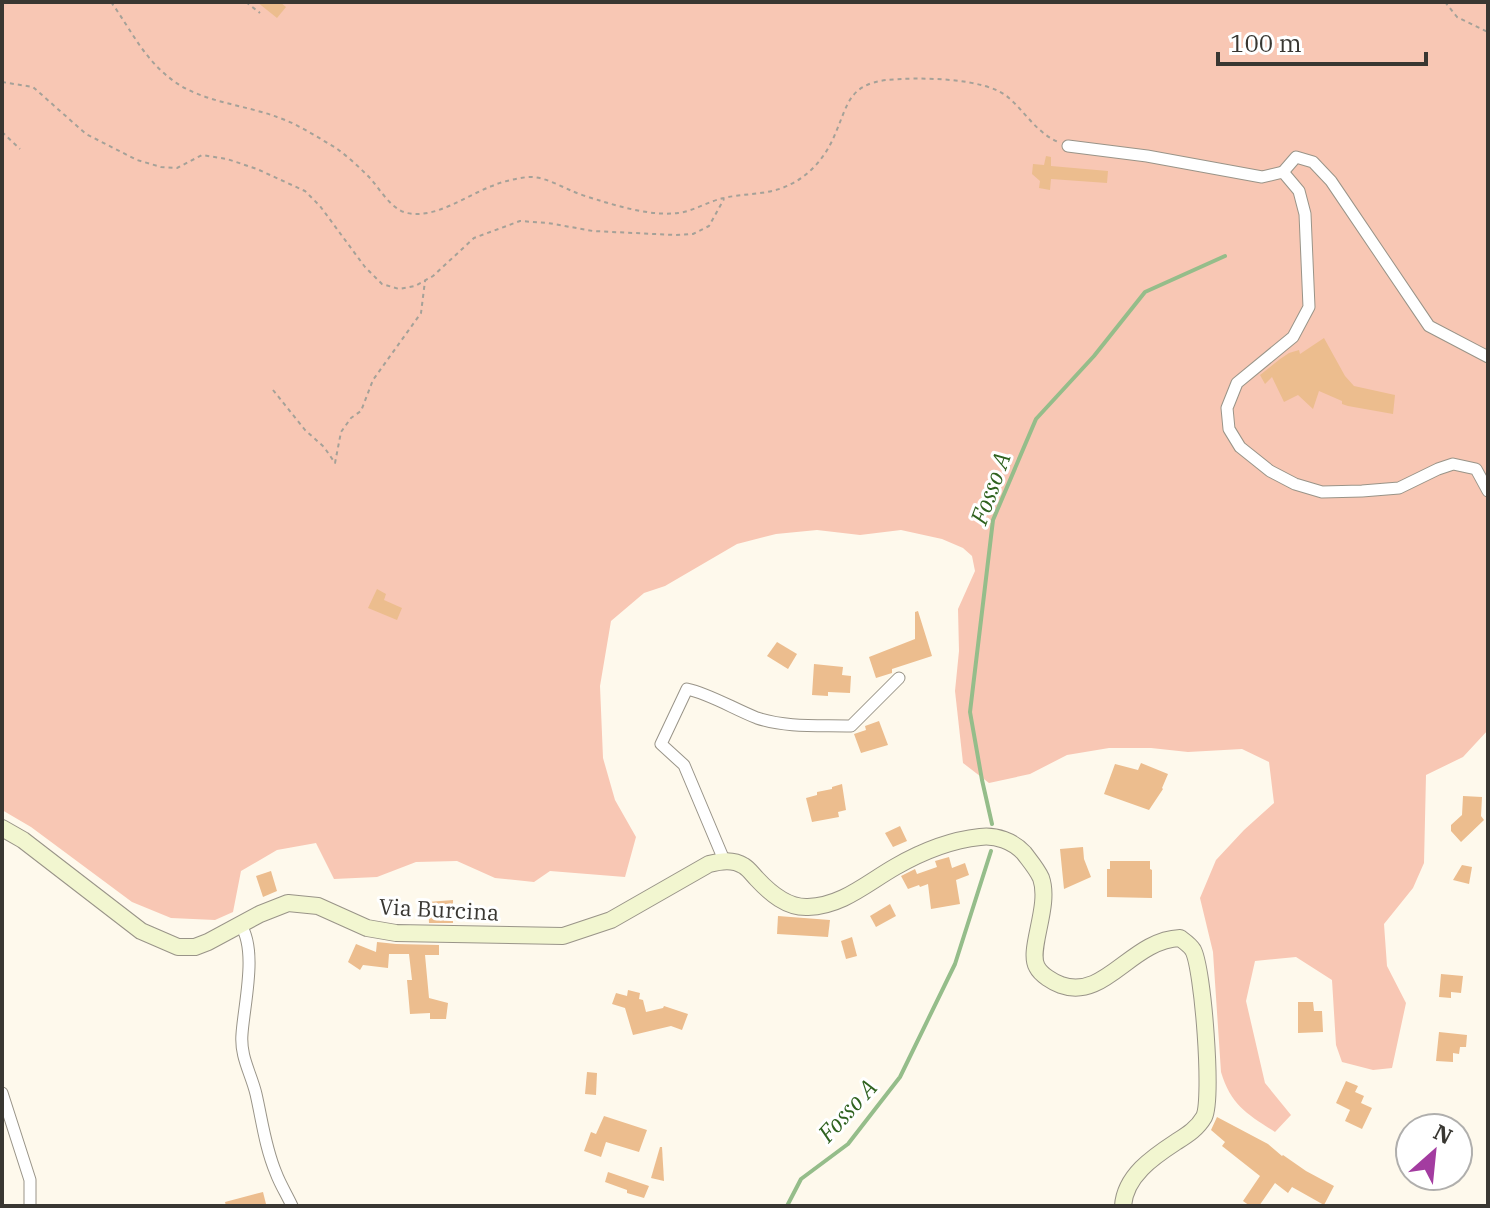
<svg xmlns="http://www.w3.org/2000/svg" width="1490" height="1208" font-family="'IBM Plex Serif',serif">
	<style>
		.green { fill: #f8c7b4 }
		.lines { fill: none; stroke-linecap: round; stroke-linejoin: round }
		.stream { stroke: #95bd8a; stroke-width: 4 }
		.building { fill: #ecbd8e }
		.street-casing { stroke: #999488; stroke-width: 13 }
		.secondary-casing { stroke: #999488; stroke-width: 18 }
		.path { stroke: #a5a198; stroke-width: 2; stroke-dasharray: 4 4; stroke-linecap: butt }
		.street { stroke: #fff; stroke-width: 11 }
		.secondary { stroke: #f2f6d0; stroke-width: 16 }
		.labels { text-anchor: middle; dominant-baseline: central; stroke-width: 6; stroke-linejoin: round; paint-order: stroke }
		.street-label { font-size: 22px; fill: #393732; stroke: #fff }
		.water-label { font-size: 24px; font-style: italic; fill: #2f621f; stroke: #fff }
	</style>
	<rect width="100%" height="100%" fill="#fef9ec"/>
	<!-- green -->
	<path class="green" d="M 2,2 L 1488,2 L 1488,730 L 1463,757 L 1426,775 L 1424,863 L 1413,888 L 1384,924 L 1387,966 L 1406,1003 L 1392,1068 L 1373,1070 L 1342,1062 L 1336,1045 L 1332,980 L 1296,957 L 1255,961 L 1246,1001 L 1265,1083 L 1291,1115 L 1275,1132 C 1247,1114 1231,1105 1221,1072 L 1213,952 L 1200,898 L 1216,860 L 1244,830 L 1274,803 L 1269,762 L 1242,749 L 1188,752 L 1151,748 L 1109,748 L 1067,755 L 1030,774 L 989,783 L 963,763 L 955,691 L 959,651 L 958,609 L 975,571 L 972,556 L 963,548 L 942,539 L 901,530 L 860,535 L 817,530 L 776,534 L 737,544 L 665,586 L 644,593 L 611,621 L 600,686 L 603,758 L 615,800 L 636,837 L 625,877 L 550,871 L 534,882 L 495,878 L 457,861 L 416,862 L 377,877 L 334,879 L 316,843 L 277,850 L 241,871 L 233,912 L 215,920 L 171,918 L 132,902 L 31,827 L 2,810 Z"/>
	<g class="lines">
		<!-- stream -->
		<g class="stream">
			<path d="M 992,824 L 982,780 L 970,712 L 993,520 L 1036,419 L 1094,356 L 1145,292 L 1225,256"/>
			<path d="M 787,1206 L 801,1179 L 848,1144 L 900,1077 L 955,964 L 991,851"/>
		</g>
	</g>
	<!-- building -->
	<g class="building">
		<path d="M 257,2 L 280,2 L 286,7 L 277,18 Z"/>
		<path d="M 1046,156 L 1051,157 L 1051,166 L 1108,171 L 1107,183 L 1051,179 L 1050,190 L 1039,188 L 1040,181 L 1032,174 L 1033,164 L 1044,165 Z"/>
		<path d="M 1324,338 L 1345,376 L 1354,386 L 1395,395 L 1393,414 L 1348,406 L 1342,404 L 1342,401 L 1319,391 L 1313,409 L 1298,395 L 1284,402 L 1272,377 L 1265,384 L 1260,375 L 1280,359 L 1289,353 L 1299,350 L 1300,354 Z"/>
		<path d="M 377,589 L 386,594 L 384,600 L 402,608 L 397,620 L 368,608 Z"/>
		<path d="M 918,611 L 932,656 L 892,669 L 892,673 L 876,678 L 869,657 L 915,639 L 915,612 Z"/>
		<path d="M 777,642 L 797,654 L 788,669 L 767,656 Z"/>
		<path d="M 814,664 L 843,667 L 842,675 L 851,676 L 850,693 L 828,692 L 828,696 L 812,695 Z"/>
		<path d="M 879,721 L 888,745 L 861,753 L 854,734 L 866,730 L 865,726 Z"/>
		<path d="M 1141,763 L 1168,774 L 1162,788 L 1163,789 L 1149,810 L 1104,794 L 1115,764 L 1138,770 Z"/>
		<path d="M 842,784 L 846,810 L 838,812 L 839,817 L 812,822 L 806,798 L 817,795 L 817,792 L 832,789 L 832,787 Z"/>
		<path d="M 1463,796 L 1482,797 L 1481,816 L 1484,820 L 1461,842 L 1451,831 L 1451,825 L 1462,815 Z"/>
		<path d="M 900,826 L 907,841 L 893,847 L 885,833 Z"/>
		<path d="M 1083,847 L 1084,859 L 1091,877 L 1064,889 L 1060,849 Z"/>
		<path d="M 949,857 L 952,868 L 965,863 L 969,875 L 956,880 L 960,904 L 931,909 L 928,884 L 920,887 L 919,885 L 908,889 L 901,876 L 915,869 L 917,874 L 937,867 L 935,861 Z"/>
		<path d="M 1110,861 L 1150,861 L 1150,869 L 1152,870 L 1152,898 L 1107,897 L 1107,869 L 1110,869 Z"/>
		<path d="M 1462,865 L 1472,867 L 1469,884 L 1453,880 Z"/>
		<path d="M 271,871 L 277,891 L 263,897 L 256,876 Z"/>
		<path d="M 453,900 L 453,923 L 429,923 L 428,902 Z"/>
		<path d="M 890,904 L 896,916 L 876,927 L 870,916 Z"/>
		<path d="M 778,916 L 830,920 L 828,937 L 777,934 Z"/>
		<path d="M 852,937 L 857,956 L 846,959 L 841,941 Z"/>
		<path d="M 377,942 L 396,944 L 439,945 L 439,955 L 425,955 L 429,998 L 448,1003 L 446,1019 L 430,1019 L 430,1013 L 410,1014 L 407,980 L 412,980 L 409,954 L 389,954 L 388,968 L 363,965 L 360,970 L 348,962 L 356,944 L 376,952 Z"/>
		<path d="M 1441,974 L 1463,976 L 1461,993 L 1451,992 L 1451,998 L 1439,997 Z"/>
		<path d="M 628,990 L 640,993 L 639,999 L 643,1000 L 646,1012 L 663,1008 L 664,1006 L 688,1014 L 682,1030 L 671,1026 L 633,1035 L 625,1008 L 612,1004 L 616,993 L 627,996 Z"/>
		<path d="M 1298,1002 L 1313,1002 L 1314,1011 L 1322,1011 L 1323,1032 L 1298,1033 Z"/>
		<path d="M 1439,1032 L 1467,1035 L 1466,1047 L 1460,1047 L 1459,1054 L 1453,1053 L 1453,1062 L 1436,1061 Z"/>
		<path d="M 587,1072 L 597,1073 L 596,1095 L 585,1094 Z"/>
		<path d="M 1346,1081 L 1358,1086 L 1355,1092 L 1364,1096 L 1361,1103 L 1372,1108 L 1362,1129 L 1345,1121 L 1350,1110 L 1336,1103 Z"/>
		<path d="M 604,1116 L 647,1130 L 639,1152 L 606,1142 L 601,1157 L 584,1151 L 591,1132 L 596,1134 Z"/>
		<path d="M 1217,1117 L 1268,1144 L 1282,1156 L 1283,1155 L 1306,1171 L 1334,1186 L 1324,1205 L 1292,1187 L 1288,1193 L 1275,1183 L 1259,1206 L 1250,1206 L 1243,1201 L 1260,1176 L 1222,1146 L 1225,1142 L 1211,1130 Z"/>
		<path d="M 660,1147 L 662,1147 L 664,1181 L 651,1178 Z"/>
		<path d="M 608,1172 L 649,1186 L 644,1198 L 627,1193 L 627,1190 L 605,1182 Z"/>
		<path d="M 263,1192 L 266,1204 L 259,1206 L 226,1206 L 225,1202 Z"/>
	</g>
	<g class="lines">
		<defs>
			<g id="street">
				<path d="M 1068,146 L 1147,156 L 1262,177 L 1283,172 L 1299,191 L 1305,214 L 1309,307 L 1293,337 L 1237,383 L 1227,408 L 1229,429 L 1240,447 L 1270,471 L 1295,484 L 1322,492 L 1362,491 L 1399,488 L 1438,469 L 1453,464 L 1476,469 L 1488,491"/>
				<path d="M 1283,172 L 1296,157 L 1313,162 L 1331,181 L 1429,326 L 1488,357"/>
				<path d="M 724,860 L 684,765 L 661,744 L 687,689 C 710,694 734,709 757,718 C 787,728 820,725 851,726 L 899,678"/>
				<path d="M 240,924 C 258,950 244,1004 242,1034 C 240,1057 251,1073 256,1094 C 262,1120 265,1147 276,1173 C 280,1184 287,1195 292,1206"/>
				<path d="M 2,1093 L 30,1180 L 30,1206"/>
			</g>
			<path id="secondary" d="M 2,828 L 23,840 L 141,931 L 178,947 L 195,947 L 208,942 L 260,914 L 288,903 L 318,906 L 367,928 L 396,933 L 563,936 L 611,920 L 709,864 C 721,861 733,859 744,866 C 749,869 753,875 757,879 C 770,893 787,908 808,907 C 842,906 867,883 895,867 C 921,852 951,840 980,837 C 996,835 1013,841 1024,853 C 1030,861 1037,869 1041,878 C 1051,906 1027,950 1037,967 C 1041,975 1053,982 1061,985 C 1105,1001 1131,940 1180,938 C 1184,941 1190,945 1193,950 C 1203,968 1213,1099 1204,1117 C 1197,1129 1187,1135 1176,1142 C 1153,1157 1125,1176 1123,1206"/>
		</defs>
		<!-- street casing -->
		<use href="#street" class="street-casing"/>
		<!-- secondary casing -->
		<use href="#secondary" class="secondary-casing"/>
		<!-- path -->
		<g class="path">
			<path d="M 111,2 C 132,31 144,60 175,82 C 203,102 245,105 277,117 C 298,124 317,137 336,148 C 347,156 358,166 368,176 C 379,187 390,209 407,213 C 436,219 465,196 492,186 C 503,181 515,179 527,177 C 543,176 558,185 572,191 C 581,195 592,198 601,201 C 625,208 653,216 678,213 C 694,211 709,201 724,198 C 745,193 770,195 789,185 C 811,175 827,155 836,132 C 848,104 849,85 886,80 C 917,77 986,77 1009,98 C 1026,113 1036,132 1058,142"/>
			<path d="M 246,2 L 260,13"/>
			<path d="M 1445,2 L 1457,17 L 1488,32"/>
			<path d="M 2,82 L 33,87 L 86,134 L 137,160 L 161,167 L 177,168 L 202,155 L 227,159 L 257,169 L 305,191 L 320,206 L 365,267 L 382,284 L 399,289 L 415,286 L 433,276 L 474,238 L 520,221 L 548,223 L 593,231 L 675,235 L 693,234 L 709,226 L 724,199"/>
			<path d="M 2,132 L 20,149"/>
			<path d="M 273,390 L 305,430 L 324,447 L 335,463 L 341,432 L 351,418 L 361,411 L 373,380 L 421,313 L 425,281"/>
		</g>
		<!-- street -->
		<use href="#street" class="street"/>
		<!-- secondary -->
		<use href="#secondary" class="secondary"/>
	</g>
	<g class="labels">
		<!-- street labels -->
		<g class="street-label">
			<text transform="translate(439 909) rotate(3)">Via Burcina</text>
		</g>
		<!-- water labels -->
		<g class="water-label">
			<text transform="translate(990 488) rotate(-70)">Fosso A</text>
			<text transform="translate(847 1110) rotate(-48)">Fosso A</text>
		</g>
	</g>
	<!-- border -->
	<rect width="1490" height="1208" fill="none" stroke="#393732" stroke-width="8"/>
	<!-- north arrow -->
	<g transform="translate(1434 1152) rotate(27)"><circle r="38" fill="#ffffff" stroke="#b0afad" stroke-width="2"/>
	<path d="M0-6L14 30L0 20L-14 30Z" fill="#a33ca0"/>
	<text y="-12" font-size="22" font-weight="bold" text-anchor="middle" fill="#393732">N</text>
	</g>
	<!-- scale -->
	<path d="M1218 52v12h208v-12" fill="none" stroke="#393732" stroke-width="4"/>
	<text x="1230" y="52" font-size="24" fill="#393732" stroke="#ffffff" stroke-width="6" paint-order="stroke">100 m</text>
</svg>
